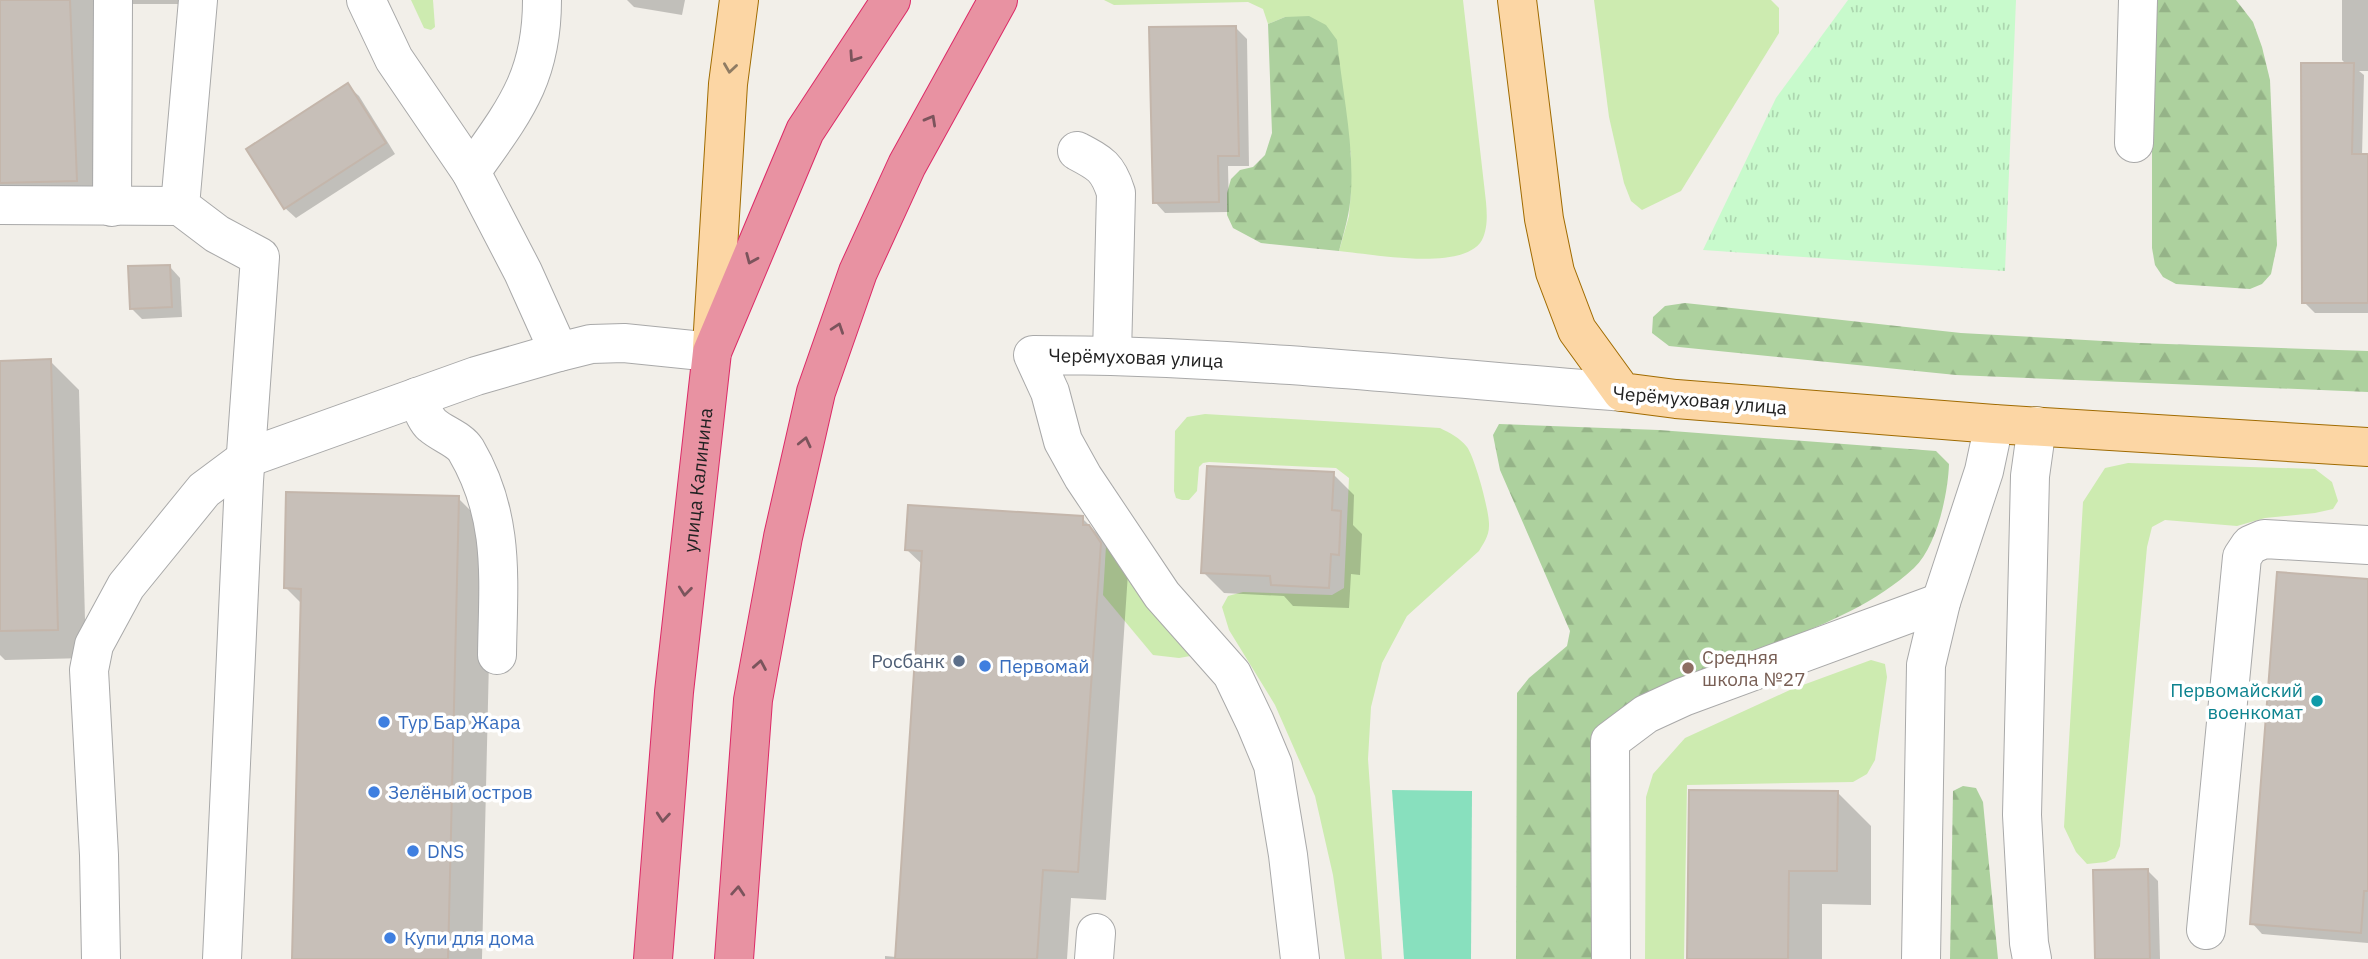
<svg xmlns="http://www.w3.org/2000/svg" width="2368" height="959" font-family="'IBM Plex Sans',sans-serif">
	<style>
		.grass { fill: #cdebb0 }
		.forest { fill: url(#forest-firs) }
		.park { fill: url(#park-tufts) }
		.pitch { fill: #88e0be }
		.shadow { fill: #0003 }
		.building { fill: #c7bfb8; stroke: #c4b6ab; stroke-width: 2 }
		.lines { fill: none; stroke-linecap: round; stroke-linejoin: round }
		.minor-casing { stroke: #a9a9a9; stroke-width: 40 }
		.major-casing { stroke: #a06b00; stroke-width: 40 }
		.highway-casing { stroke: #dc2a67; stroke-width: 40 }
		.minor { stroke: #fff; stroke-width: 38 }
		.major { stroke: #fcd6a4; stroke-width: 38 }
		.highway { stroke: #e892a2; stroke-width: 38 }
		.oneway { stroke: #7b545c }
		.oneway2 { stroke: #8f7c63 }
		.service-dot { fill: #5c6f8a; stroke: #fff; stroke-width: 2.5 }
		.shop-dot { fill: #3f7fe0; stroke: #fff; stroke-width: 2.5 }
		.education-dot { fill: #8d6e63; stroke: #fff; stroke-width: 2.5 }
		.culture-dot { fill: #0f9aa8; stroke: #fff; stroke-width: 2.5 }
		.labels { text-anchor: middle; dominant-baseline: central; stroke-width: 7; stroke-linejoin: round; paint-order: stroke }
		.street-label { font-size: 19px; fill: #222; stroke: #fff }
		.education-label { font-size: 19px; fill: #785e54; stroke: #fff; text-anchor: start }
		.service-label { font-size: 19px; fill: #4e5e75; stroke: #fff; text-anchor: end }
		.shop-label { font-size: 19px; fill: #366cbe; stroke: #fff; text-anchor: start }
		.culture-label { font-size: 19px; fill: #0d838f; stroke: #fff; text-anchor: end }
	</style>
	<defs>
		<pattern id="forest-firs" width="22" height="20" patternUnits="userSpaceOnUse" patternTransform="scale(1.75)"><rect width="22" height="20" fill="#add19e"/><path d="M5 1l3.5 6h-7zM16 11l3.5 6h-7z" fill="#95b388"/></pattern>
		<pattern id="park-tufts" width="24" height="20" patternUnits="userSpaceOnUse" patternTransform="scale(1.75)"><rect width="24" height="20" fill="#c8facc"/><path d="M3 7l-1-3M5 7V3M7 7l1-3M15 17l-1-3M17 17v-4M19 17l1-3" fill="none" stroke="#acd6af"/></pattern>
	</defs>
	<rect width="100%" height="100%" fill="#f2efe9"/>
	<!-- grass -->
	<g class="grass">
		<path d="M 411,0 L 433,0 L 435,27 L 431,30 L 424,28 Z"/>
		<path d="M 1104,0 L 1463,0 L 1486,202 C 1487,214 1488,228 1482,240 C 1464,272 1372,254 1339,251 L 1349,216 L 1351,191 L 1351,156 L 1344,100 L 1285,17 L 1268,24 L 1263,9 L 1248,2 L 1114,5 Z"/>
		<path d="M 1594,0 L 1771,0 L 1779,8 L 1779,33 L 1681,191 L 1642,210 L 1631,201 L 1624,183 L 1609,117 Z"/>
		<path d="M 1205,414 L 1440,428 C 1450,433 1460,438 1467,447 C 1475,458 1490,513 1489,526 C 1489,536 1483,544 1479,551 L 1407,616 L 1382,663 L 1371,707 L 1368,759 L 1382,959 L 1345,959 L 1333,875 L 1315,796 L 1275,705 L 1229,630 L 1222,607 L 1228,596 L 1243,592 L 1332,595 L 1344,588 L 1349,478 L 1336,468 L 1209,462 L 1203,463 L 1199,467 L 1197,491 L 1189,500 L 1182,500 L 1176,498 L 1174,491 L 1175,431 L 1187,417 Z"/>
		<path d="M 2128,463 L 2315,469 L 2332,482 L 2338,501 L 2333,509 L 2315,513 L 2265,518 L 2237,526 L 2165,520 L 2152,527 L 2147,547 L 2120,846 L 2115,858 L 2106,862 L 2087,864 L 2076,852 L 2064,827 L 2083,502 L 2105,468 Z"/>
		<path d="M 1107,530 L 1196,655 L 1179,658 L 1153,655 L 1103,595 Z"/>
		<path d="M 1871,660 L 1885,664 L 1887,677 L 1875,760 L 1867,774 L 1853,782 L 1687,785 L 1684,959 L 1645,959 L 1646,797 L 1653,774 L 1685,738 L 1792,689 Z"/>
	</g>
	<!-- forest -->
	<g class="forest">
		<path d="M 2156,0 L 2236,0 L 2253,22 L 2262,47 L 2270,80 L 2277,245 L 2271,274 L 2262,284 L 2250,289 L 2176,284 L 2163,277 L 2155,265 L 2152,248 L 2152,142 Z"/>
		<path d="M 1309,16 L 1326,25 L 1337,40 C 1342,90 1354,142 1351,192 C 1350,213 1344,232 1339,251 L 1261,243 L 1233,228 L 1227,215 L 1227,193 L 1231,179 L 1240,170 L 1253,167 L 1265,155 L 1272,133 L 1268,24 L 1285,17 Z"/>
		<path d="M 1685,303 L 1961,333 L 2139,343 L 2368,351 L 2368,392 L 1956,375 L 1669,346 L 1652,333 L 1653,317 L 1665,306 Z"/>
		<path d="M 1499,424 L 1659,430 L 1936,451 L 1949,464 C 1948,494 1937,546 1914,568 C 1849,628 1746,648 1666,687 C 1652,693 1636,699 1623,708 C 1612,715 1602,727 1591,736 L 1593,959 L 1516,959 L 1517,693 L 1529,678 L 1567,646 L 1570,631 L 1500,470 L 1493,435 Z"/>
		<path d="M 1963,786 L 1976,788 L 1983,802 L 1998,959 L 1950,959 L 1953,791 Z"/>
	</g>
	<!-- park -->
	<path class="park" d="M 1848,0 L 2016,0 L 2005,271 L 1703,250 L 1776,98 Z"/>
	<!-- pitch -->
	<path class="pitch" d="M 1392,790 L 1472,791 L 1471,959 L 1404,959 Z"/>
	<!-- shadow -->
	<g class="shadow">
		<path d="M 0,0 L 202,0 L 202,4 L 102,4 L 109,214 L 0,218 Z"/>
		<path d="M 627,0 L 685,0 L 682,15 L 634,7 Z"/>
		<path d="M 2342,0 L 2368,0 L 2368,71 L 2359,71 L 2364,75 L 2362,156 L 2368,156 L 2368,313 L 2315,313 L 2304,302 L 2347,65 L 2342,60 Z"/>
		<path d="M 1236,28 L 1247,39 L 1249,166 L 1228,166 L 1229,212 L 1165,213 L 1155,202 Z"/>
		<path d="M 348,86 L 359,96 L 395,154 L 296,218 L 285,208 Z"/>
		<path d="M 170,267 L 180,278 L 182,317 L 142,319 L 131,308 Z"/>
		<path d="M 50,361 L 79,390 L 86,658 L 5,660 L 0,655 L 0,362 Z"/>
		<path d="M 1333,474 L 1354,495 L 1353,525 L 1362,534 L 1360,575 L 1351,574 L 1349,608 L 1293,606 L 1284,596 L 1224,593 L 1203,572 Z"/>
		<path d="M 458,498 L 492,532 L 482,959 L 294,959 L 302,604 L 286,588 Z"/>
		<path d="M 1082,518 L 1110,546 L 1128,573 L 1106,900 L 1071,898 L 1067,959 L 885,959 L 885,956 L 896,957 L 923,565 L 907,550 Z"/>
		<path d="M 2368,581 L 2368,943 L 2262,934 L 2252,923 Z"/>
		<path d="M 1837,792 L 1871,826 L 1871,905 L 1822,904 L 1822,959 L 1689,959 Z"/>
		<path d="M 2147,870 L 2158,881 L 2160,959 L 2097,959 Z"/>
	</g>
	<!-- building -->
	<g class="building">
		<path d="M 0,0 L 70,0 L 77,181 L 0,183 Z"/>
		<path d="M 1236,26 L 1239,156 L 1218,156 L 1219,202 L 1153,203 L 1149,27 Z"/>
		<path d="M 2301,63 L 2354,63 L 2352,154 L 2368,154 L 2368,303 L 2302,303 Z"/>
		<path d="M 348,83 L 386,143 L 284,209 L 246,149 Z"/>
		<path d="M 170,265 L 172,307 L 130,309 L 128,266 Z"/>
		<path d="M 51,359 L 58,630 L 0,631 L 0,361 Z"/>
		<path d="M 1207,466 L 1334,472 L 1332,510 L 1341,511 L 1339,555 L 1331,554 L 1329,588 L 1271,585 L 1270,576 L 1201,573 Z"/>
		<path d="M 286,492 L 459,496 L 448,959 L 292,959 L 301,589 L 284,588 Z"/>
		<path d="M 908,505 L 1083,516 L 1083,525 L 1089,525 L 1101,543 L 1078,872 L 1043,870 L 1037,959 L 895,959 L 922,551 L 905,550 Z"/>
		<path d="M 2277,572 L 2368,579 L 2368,891 L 2364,891 L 2361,933 L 2250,924 Z"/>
		<path d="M 1689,790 L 1838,791 L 1837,871 L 1789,871 L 1788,959 L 1687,959 Z"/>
		<path d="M 2148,869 L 2150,959 L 2095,959 L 2093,870 Z"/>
	</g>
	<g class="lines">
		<defs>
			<g id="minor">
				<path d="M 198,0 L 180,206 L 217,234 L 260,257 L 244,481 L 222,959"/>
				<path d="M 366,0 L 394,59 L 471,172 L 523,272 L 559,352"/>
				<path d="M 2134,143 L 2138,0"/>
				<path d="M 1077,151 C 1100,163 1108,167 1116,193 L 1112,355"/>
				<path d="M 471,172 C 514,111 542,78 542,0"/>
				<path d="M 0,205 L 180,206"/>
				<path d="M 112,207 L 113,0"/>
				<path d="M 417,397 C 421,405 425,419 432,425 C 442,434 459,439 466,450 C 506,518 498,581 497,655"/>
				<path d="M 2206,930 L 2242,557 L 2250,545 L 2264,539 L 2368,545"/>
				<path d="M 101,959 L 99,855 L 89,670 L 94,645 L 126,586 L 204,490 L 247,458 L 476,376 L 559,352 L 591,344 L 624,343 L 712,352"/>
				<path d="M 1094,959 L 1096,933"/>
				<path id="s1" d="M 1300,959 L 1288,855 L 1273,765 L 1255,722 L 1232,674 L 1162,595 L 1083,477 L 1063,441 L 1050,392 L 1033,355 C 1229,355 1426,377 1622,392"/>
				<path d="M 1611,959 L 1610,741 L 1646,714 L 1683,697 L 1941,602"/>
				<path d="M 1921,959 L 1926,665 L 1941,602 L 1984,471 L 1994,424"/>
				<path d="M 2032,959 L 2029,943 L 2022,815 L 2030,476 L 2037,426"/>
			</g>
			<g id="major">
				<path d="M 1517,0 L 1544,219 L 1555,272 L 1577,330 L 1622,392 L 1676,399 L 1994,424 L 2368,447"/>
				<path d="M 712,347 L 728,84 L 739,0"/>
			</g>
			<g id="highway">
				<path id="s2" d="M 653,959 L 674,692 L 712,352 L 805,131 L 891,0"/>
				<path d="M 734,959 L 753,700 L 783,537 L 816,392 L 858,272 L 907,165 L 998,0"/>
			</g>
		</defs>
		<!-- minor casing -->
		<use href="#minor" class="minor-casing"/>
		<!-- major casing -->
		<use href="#major" class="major-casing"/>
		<!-- highway casing -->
		<use href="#highway" class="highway-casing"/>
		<!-- minor -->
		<use href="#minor" class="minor"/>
		<!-- major -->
		<use href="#major" class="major"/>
		<!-- highway -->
		<use href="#highway" class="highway"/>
	</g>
	<!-- one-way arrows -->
	<defs><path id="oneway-chevron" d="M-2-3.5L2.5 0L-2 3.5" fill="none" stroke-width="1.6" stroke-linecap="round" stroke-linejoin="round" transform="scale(1.75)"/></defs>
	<g class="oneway">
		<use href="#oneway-chevron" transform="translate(854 57) rotate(124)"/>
		<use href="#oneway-chevron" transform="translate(931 120) rotate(-61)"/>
		<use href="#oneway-chevron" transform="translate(751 259) rotate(113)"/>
		<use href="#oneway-chevron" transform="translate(838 328) rotate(-71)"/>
		<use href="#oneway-chevron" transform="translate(805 442) rotate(-77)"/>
		<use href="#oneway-chevron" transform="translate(685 591) rotate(96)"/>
		<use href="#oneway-chevron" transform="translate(760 665) rotate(-80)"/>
		<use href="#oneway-chevron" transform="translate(663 817) rotate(95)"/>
		<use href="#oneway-chevron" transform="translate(738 891) rotate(-86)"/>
	</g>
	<use class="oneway2" href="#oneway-chevron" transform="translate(730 68) rotate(98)"/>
	<!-- markers -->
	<circle class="service-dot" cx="959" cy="661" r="7"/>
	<g class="shop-dot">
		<circle cx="985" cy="666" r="7"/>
		<circle cx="384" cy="722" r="7"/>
		<circle cx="374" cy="792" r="7"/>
		<circle cx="413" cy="851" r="7"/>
		<circle cx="390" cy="938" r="7"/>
	</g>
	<circle class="education-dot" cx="1688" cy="668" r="7"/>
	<circle class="culture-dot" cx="2317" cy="701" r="7"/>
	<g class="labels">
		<!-- street labels -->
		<g class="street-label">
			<text stroke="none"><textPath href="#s1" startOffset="779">Черёмуховая улица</textPath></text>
			<text transform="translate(1700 400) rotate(5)">Черёмуховая улица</text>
			<text stroke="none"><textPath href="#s2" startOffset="481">улица Калинина</textPath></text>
		</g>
		<!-- education labels -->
		<g class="education-label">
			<text x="1702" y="657">Средняя<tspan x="1702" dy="22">школа №27</tspan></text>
		</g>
		<!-- service labels -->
		<g class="service-label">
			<text x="945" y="661">Росбанк</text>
		</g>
		<!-- shop labels -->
		<g class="shop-label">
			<text x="999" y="666">Первомай</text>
			<text x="398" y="722">Тур Бар Жара</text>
			<text x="388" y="792">Зелёный остров</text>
			<text x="427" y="851">DNS</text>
			<text x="404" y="938">Купи для дома</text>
		</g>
		<!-- culture labels -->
		<g class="culture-label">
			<text x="2303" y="690">Первомайский<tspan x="2303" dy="22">военкомат</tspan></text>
		</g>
	</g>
</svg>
